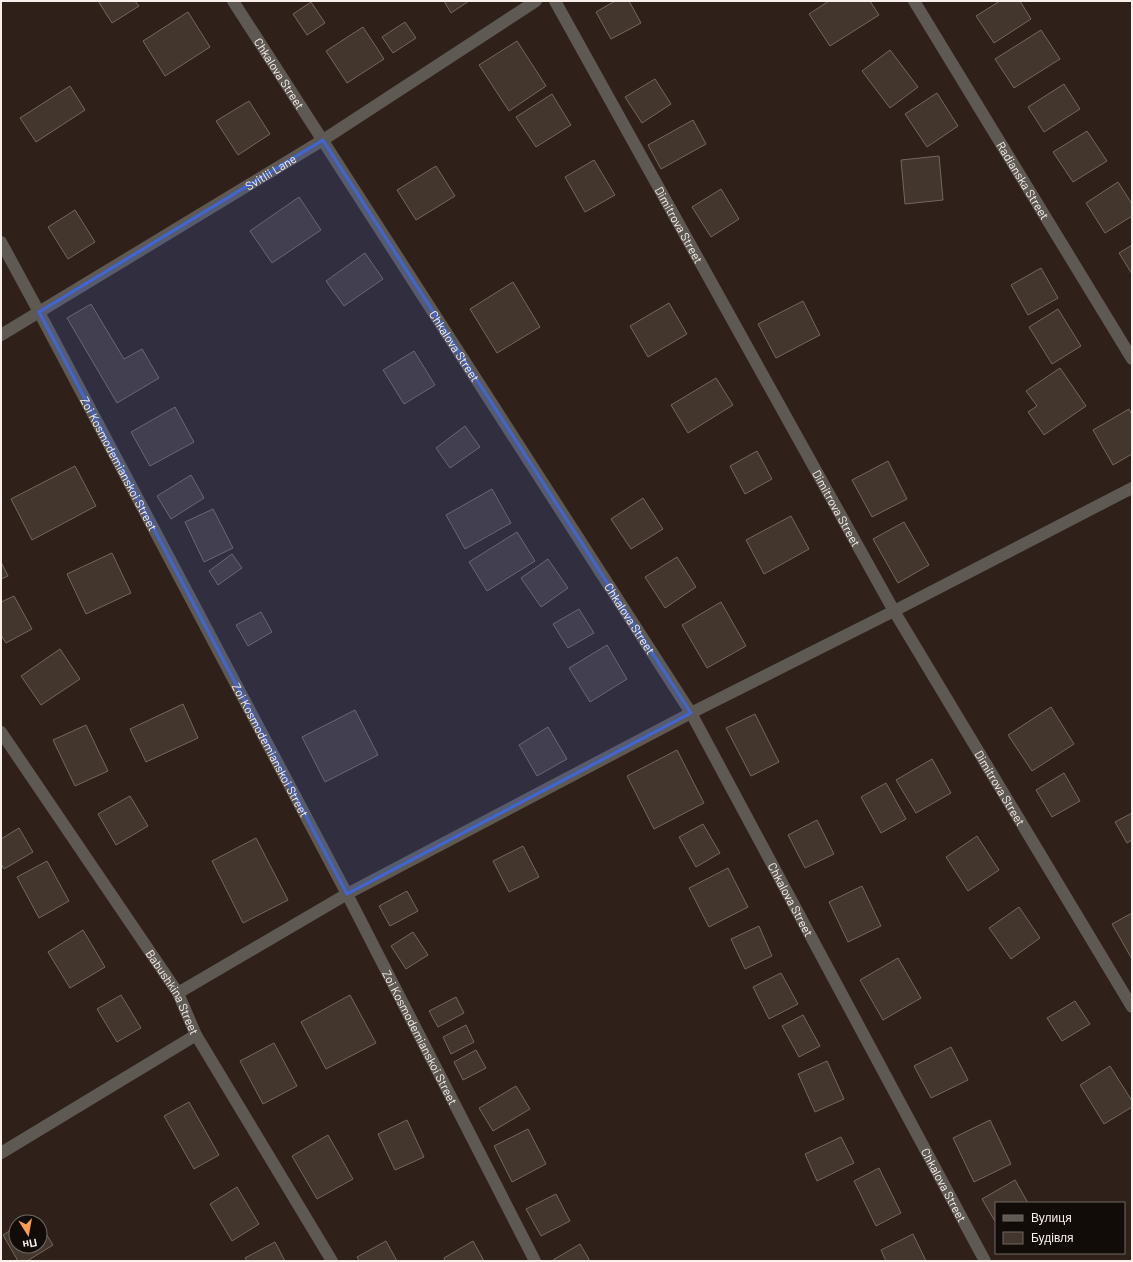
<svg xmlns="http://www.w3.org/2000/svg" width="1133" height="1262" font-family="Barlow,sans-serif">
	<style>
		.building { fill: #43362d; stroke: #76675d }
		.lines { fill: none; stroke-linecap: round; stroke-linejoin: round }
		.minor { stroke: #5e5953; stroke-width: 12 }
		.marked { fill: #3e66db; fill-opacity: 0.2; stroke: #3e66db; stroke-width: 3; stroke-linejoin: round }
		.labels { text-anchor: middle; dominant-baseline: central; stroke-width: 4; stroke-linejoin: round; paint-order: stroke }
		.street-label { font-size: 12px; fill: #faf0eb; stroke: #120c09 }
	</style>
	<rect width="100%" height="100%" fill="#2f211a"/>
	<!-- building -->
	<g class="building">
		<path d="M 98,1 L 135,1 L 139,6 L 112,23 Z"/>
		<path d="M 444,1 L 469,1 L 451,13 Z"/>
		<path d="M 615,1 L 629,1 L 641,23 L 611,39 L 596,12 Z"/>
		<path d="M 829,1 L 870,1 L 879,15 L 830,46 L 809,14 Z"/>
		<path d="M 1000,1 L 1020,1 L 1031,19 L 994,43 L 976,16 Z"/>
		<path d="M 311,2 L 325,23 L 307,35 L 293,14 Z"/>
		<path d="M 188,12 L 210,47 L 165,76 L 143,41 Z"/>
		<path d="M 405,22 L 416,38 L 393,53 L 382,37 Z"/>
		<path d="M 363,27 L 384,59 L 347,83 L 326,51 Z"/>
		<path d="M 1041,30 L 1060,59 L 1014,88 L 995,59 Z"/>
		<path d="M 517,41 L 546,86 L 509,111 L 479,65 Z"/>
		<path d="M 890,50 L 918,87 L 890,108 L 862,71 Z"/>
		<path d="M 655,79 L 671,104 L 642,123 L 625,97 Z"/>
		<path d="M 1064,84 L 1080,109 L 1044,132 L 1028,107 Z"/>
		<path d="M 70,86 L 85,110 L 36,142 L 20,118 Z"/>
		<path d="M 937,93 L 958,126 L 927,147 L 905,114 Z"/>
		<path d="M 552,94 L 571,125 L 536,147 L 516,117 Z"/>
		<path d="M 249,101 L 270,134 L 238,155 L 216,121 Z"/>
		<path d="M 693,120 L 706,144 L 661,169 L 648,145 Z"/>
		<path d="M 1087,131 L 1107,161 L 1073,182 L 1053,152 Z"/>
		<path d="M 939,156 L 943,200 L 905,204 L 901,160 Z"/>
		<path d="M 594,160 L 615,195 L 585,212 L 565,177 Z"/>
		<path d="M 436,166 L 455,196 L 416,220 L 397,190 Z"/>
		<path d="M 1118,182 L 1132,204 L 1132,216 L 1105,233 L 1086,203 Z"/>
		<path d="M 721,189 L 739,219 L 711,237 L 692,207 Z"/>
		<path d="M 299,197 L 321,230 L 272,263 L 250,231 Z"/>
		<path d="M 75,210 L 95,242 L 68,259 L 48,227 Z"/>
		<path d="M 1132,245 L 1132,274 L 1119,253 Z"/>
		<path d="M 365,253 L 383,279 L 344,306 L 326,281 Z"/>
		<path d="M 1041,268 L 1058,298 L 1028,315 L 1011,285 Z"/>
		<path d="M 513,282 L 540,327 L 497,353 L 470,309 Z"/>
		<path d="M 803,301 L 820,335 L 776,358 L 758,324 Z"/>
		<path d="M 669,303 L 687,334 L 648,357 L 630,326 Z"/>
		<path d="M 91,304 L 124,359 L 142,349 L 159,378 L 117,403 L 67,318 Z"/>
		<path d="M 1058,309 L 1081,346 L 1052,364 L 1029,327 Z"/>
		<path d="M 414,351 L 435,385 L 404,404 L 383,370 Z"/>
		<path d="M 1060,368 L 1086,406 L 1044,435 L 1028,412 L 1037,406 L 1026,391 Z"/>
		<path d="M 716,378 L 733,405 L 688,433 L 671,405 Z"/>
		<path d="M 175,407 L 194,442 L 150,466 L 131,432 Z"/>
		<path d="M 1129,409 L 1132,415 L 1132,454 L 1113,465 L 1093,430 Z"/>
		<path d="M 465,426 L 480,447 L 450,468 L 436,448 Z"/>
		<path d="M 757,451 L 772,479 L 745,494 L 730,466 Z"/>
		<path d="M 888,461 L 907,499 L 872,517 L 852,480 Z"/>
		<path d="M 75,466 L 96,506 L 32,540 L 11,499 Z"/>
		<path d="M 191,475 L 204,498 L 171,519 L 157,496 Z"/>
		<path d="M 492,489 L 511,523 L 465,549 L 446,515 Z"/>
		<path d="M 643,498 L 663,529 L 631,549 L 611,519 Z"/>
		<path d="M 213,509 L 233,548 L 204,562 L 185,522 Z"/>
		<path d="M 791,516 L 809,549 L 764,574 L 746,540 Z"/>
		<path d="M 904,522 L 929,565 L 898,583 L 873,539 Z"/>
		<path d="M 517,532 L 535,561 L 487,591 L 469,562 Z"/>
		<path d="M 112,553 L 131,593 L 86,614 L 67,574 Z"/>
		<path d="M 232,554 L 242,568 L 218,585 L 209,571 Z"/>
		<path d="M 677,557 L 696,587 L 665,608 L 645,577 Z"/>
		<path d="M 548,559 L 568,588 L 541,607 L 521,578 Z"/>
		<path d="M 1,562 L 8,576 L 1,579 Z"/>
		<path d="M 14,596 L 32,629 L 6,643 L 1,635 L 1,602 Z"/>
		<path d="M 721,602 L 746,646 L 707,668 L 682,625 Z"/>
		<path d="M 579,609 L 594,633 L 568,648 L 553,624 Z"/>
		<path d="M 261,612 L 272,632 L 248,646 L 236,625 Z"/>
		<path d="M 607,645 L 627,679 L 590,702 L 569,668 Z"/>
		<path d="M 60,649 L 80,679 L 41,705 L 21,676 Z"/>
		<path d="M 183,704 L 198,738 L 146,762 L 130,729 Z"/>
		<path d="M 1051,707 L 1074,744 L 1032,771 L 1008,735 Z"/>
		<path d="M 355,710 L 378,755 L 325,782 L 302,737 Z"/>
		<path d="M 755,714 L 779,762 L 751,776 L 726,728 Z"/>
		<path d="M 86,725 L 108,771 L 75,786 L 53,740 Z"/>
		<path d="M 548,727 L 567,759 L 537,776 L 519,745 Z"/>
		<path d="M 677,750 L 704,803 L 654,829 L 627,776 Z"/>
		<path d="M 932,759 L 951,793 L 916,813 L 896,780 Z"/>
		<path d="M 1064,773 L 1080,801 L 1052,817 L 1036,790 Z"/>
		<path d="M 886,783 L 906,819 L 881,833 L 861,797 Z"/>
		<path d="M 130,796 L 148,826 L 116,845 L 98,814 Z"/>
		<path d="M 1132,813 L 1132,840 L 1127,843 L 1115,822 Z"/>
		<path d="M 817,820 L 834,854 L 805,868 L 788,835 Z"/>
		<path d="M 703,824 L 720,853 L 696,867 L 679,837 Z"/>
		<path d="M 19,828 L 33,852 L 4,869 L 1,864 L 1,839 Z"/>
		<path d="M 977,836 L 999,870 L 968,891 L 946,857 Z"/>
		<path d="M 256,838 L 288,900 L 243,923 L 212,861 Z"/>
		<path d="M 523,846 L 539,877 L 509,892 L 493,861 Z"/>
		<path d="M 47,861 L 69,901 L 39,918 L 17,877 Z"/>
		<path d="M 728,868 L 748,907 L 709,927 L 689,888 Z"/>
		<path d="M 862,886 L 881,926 L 848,942 L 829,902 Z"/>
		<path d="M 407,891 L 418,911 L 390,926 L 379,906 Z"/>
		<path d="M 1019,907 L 1040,938 L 1011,959 L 989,928 Z"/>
		<path d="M 1132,913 L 1132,959 L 1112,924 Z"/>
		<path d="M 759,926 L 772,956 L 745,969 L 731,939 Z"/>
		<path d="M 83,930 L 105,967 L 70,988 L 48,952 Z"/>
		<path d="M 413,932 L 428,955 L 406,969 L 391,946 Z"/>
		<path d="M 898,958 L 921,998 L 883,1020 L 860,980 Z"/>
		<path d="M 781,973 L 798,1004 L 769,1019 L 753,987 Z"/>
		<path d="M 121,995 L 141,1028 L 117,1042 L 97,1009 Z"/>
		<path d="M 350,995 L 376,1043 L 326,1069 L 301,1022 Z"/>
		<path d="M 456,997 L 464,1013 L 438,1027 L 429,1011 Z"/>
		<path d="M 1075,1001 L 1090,1024 L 1062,1041 L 1047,1018 Z"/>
		<path d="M 803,1015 L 820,1046 L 799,1057 L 782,1026 Z"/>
		<path d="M 466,1025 L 474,1042 L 451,1054 L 443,1037 Z"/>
		<path d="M 274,1043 L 297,1086 L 263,1104 L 240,1061 Z"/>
		<path d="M 951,1047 L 968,1080 L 931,1098 L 914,1066 Z"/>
		<path d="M 476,1050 L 486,1068 L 463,1080 L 454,1062 Z"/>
		<path d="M 827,1061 L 844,1099 L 815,1112 L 798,1074 Z"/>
		<path d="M 1110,1066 L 1132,1101 L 1132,1107 L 1104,1124 L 1080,1085 Z"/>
		<path d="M 516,1086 L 530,1109 L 493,1131 L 479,1108 Z"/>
		<path d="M 189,1102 L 219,1155 L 194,1169 L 164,1116 Z"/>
		<path d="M 407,1120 L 424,1157 L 395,1170 L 378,1134 Z"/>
		<path d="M 990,1120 L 1011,1164 L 974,1182 L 953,1138 Z"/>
		<path d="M 528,1129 L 546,1164 L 512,1182 L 494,1146 Z"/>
		<path d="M 328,1135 L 353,1179 L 317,1199 L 292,1156 Z"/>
		<path d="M 841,1137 L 854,1163 L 817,1181 L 805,1154 Z"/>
		<path d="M 879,1168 L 901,1213 L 876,1226 L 854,1181 Z"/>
		<path d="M 1015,1180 L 1028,1203 L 996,1203 L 996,1223 L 982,1199 Z"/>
		<path d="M 237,1187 L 259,1224 L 232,1241 L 210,1204 Z"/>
		<path d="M 556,1194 L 570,1221 L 541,1236 L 526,1209 Z"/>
		<path d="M 35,1216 L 39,1222 L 25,1222 Z"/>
		<path d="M 40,1224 L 53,1245 L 27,1261 L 18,1261 L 3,1235 L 16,1227 L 16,1246 L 40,1246 Z"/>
		<path d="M 913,1234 L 926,1261 L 886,1261 L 881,1250 Z"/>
		<path d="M 386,1241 L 397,1261 L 359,1261 L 357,1257 Z"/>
		<path d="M 473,1241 L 484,1261 L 445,1261 L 444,1258 Z"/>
		<path d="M 275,1242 L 285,1261 L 247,1261 L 245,1258 Z"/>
		<path d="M 580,1244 L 590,1261 L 554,1261 L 553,1260 Z"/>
	</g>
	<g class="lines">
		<!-- minor -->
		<g class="minor">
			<path id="s1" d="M 233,1 L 691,713 L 985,1261"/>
			<path id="s2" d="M 555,1 L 894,611 L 1132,1007"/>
			<path id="s3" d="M 914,1 L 1132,359"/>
			<path id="s4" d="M 1,242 L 39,312 L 347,894 L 535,1261"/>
			<path id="s5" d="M 1,335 L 323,140 L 536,1"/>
			<path id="s6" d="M 1,732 L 178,993 L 196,1035 L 332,1261"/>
			<path d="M 178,993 L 347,894 L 691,713 L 894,611 L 1132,488"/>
			<path d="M 1,1153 L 196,1035"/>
		</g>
	</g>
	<!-- marked area -->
	<path class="marked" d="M 323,140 L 691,713 L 347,894 L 39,312 Z"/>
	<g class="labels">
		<!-- street labels -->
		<g class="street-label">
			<text stroke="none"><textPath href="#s1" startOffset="86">Chkalova Street</textPath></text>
			<text stroke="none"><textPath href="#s5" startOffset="315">Svitlii Lane</textPath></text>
			<text stroke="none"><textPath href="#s3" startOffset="210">Radianska Street</textPath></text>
			<text stroke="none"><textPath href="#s2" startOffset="256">Dimitrova Street</textPath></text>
			<text stroke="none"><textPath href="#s1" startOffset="410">Chkalova Street</textPath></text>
			<text stroke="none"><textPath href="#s4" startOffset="251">Zoi Kosmodemianskoi Street</textPath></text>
			<text stroke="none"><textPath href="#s2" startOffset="580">Dimitrova Street</textPath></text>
			<text stroke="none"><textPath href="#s1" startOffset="734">Chkalova Street</textPath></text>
			<text stroke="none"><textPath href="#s4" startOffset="575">Zoi Kosmodemianskoi Street</textPath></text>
			<text stroke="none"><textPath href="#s2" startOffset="904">Dimitrova Street</textPath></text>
			<text stroke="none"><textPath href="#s1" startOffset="1058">Chkalova Street</textPath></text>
			<text stroke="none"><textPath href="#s6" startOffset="312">Babushkina Street</textPath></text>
			<text stroke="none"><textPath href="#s4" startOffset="899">Zoi Kosmodemianskoi Street</textPath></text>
			<text stroke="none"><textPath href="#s1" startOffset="1382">Chkalova Street</textPath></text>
		</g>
	</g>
	<!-- border -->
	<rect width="1133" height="1262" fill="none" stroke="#faf0eb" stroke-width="4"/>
	<!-- legend -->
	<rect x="995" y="1202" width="130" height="52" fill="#120c09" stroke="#6f6763"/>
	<rect x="1003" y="1215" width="20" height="6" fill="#5e5953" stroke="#6f6763"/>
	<text x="1031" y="1222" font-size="12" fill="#faf0eb">Вулиця</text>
	<rect x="1003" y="1232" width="20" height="12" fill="#43362d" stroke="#6f6763"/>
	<text x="1031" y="1242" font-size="12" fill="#faf0eb">Будівля</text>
	<!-- north arrow -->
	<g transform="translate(28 1234) rotate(169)"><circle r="19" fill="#120c09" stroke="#6f6763"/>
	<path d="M0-3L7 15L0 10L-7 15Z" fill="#fb9e51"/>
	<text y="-6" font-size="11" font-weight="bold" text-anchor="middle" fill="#faf0eb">Пн</text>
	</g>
</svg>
